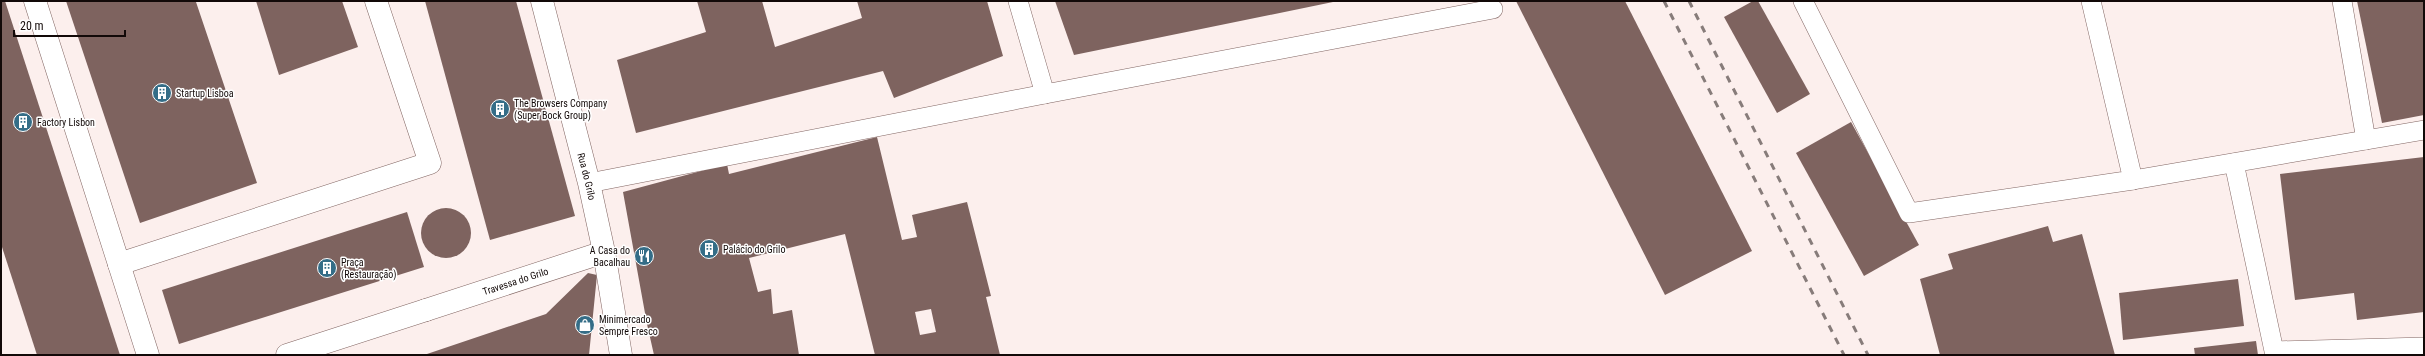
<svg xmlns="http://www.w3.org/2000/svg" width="2425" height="356" font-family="'Roboto Condensed',sans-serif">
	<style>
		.building { fill: #7e635f; fill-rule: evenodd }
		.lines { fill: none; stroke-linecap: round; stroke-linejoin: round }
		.service-casing { stroke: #826663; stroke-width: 20 }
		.pedestrian-casing { stroke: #826663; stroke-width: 23 }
		.minor-casing { stroke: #826663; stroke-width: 23 }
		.service { stroke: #fff; stroke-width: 19 }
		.pedestrian { stroke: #fff; stroke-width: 22 }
		.minor { stroke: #fff; stroke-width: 22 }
		.rail { stroke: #877c7a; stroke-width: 3; stroke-dasharray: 7 7; stroke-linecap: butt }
		.labels { text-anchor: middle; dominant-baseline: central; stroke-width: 3; stroke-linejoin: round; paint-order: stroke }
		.poi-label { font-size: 10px; fill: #120908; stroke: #fff; text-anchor: start }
		.street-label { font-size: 10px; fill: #120908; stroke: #fff }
	</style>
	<rect width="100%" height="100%" fill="#fcefed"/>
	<!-- building -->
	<g class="building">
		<path d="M 1,1 L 5,1 L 120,355 L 37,355 L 1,244 Z"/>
		<path d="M 66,1 L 200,1 L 196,2 L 257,183 L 140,223 Z"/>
		<path d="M 256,1 L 342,1 L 358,47 L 279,75 Z"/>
		<path d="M 425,1 L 516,1 L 575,216 L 490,240 Z"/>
		<path d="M 697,1 L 762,1 L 775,47 L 862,18 L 857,1 L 987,1 L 1003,56 L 894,98 L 883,71 L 636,133 L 617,60 L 706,32 Z"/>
		<path d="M 1055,1 L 1333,1 L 1333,2 L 1074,55 Z"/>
		<path d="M 1516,1 L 1625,1 L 1752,251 L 1665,295 Z"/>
		<path d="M 1753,1 L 1758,1 L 1810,94 L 1777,113 L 1724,17 Z"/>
		<path d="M 2357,1 L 2424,1 L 2424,115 L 2382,123 Z"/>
		<path d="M 1851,122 L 1919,245 L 1864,276 L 1796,153 Z"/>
		<path d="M 877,137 L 902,240 L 917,237 L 912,215 L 967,202 L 991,296 L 986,297 L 1000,355 L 875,355 L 845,234 L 749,258 L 758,292 L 771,289 L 773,314 L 792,310 L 799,355 L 654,355 L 647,324 L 623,192 L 727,164 L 729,174 ZM 931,309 L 936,332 L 920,335 L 915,312 Z"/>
		<path d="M 2424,157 L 2424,312 L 2357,320 L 2354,293 L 2295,300 L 2280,174 Z"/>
		<circle cx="446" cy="233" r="25"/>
		<path d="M 407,212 L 424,267 L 179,344 L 162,290 Z"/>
		<path d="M 2048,226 L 2053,242 L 2082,234 L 2115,355 L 1940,355 L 1920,279 L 1953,269 L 1948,254 Z"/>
		<path d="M 588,273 L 597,275 L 589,355 L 424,355 L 546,314 Z"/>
		<path d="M 2238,279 L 2244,326 L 2123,340 L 2119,293 Z"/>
		<path d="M 2256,341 L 2258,355 L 2195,355 L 2194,348 Z"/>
	</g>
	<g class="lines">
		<defs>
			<g id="service">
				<path d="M 1018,1 L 1045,94"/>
				<path d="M 1803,1 L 1909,213 L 2133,180 L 2091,1"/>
				<path d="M 2342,1 L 2366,140"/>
				<path d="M 2234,163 L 2274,351 L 2424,347"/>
				<path d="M 2133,180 L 2424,130"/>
				<path d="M 589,183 L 1045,94 L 1493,9"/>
			</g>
			<g id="pedestrian">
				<path d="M 35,1 L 148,355"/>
				<path d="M 119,264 L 430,163 L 376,1"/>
				<path d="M 287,355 L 426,310"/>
			</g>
			<g id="minor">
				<path id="s1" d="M 542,1 L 589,183 L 604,252 L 621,355"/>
				<path id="s2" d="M 426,310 L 604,252"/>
			</g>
		</defs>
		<!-- service casing -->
		<use href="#service" class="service-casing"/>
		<!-- pedestrian casing -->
		<use href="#pedestrian" class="pedestrian-casing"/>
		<!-- minor casing -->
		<use href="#minor" class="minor-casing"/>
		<!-- service -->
		<use href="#service" class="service"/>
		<!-- pedestrian -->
		<use href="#pedestrian" class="pedestrian"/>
		<!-- minor -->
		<use href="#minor" class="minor"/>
		<!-- rail -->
		<g class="rail">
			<path d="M 1664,1 L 1844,355"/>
			<path d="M 1689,1 L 1868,355"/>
		</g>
	</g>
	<!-- icons -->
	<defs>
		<symbol id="building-disc" viewBox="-11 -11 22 22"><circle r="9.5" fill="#346d87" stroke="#fff"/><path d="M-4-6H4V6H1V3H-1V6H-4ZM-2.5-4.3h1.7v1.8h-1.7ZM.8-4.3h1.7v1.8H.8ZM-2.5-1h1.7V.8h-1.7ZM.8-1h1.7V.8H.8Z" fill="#fff"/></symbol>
		<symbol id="restaurant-disc" viewBox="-11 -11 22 22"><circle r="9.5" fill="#346d87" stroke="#fff"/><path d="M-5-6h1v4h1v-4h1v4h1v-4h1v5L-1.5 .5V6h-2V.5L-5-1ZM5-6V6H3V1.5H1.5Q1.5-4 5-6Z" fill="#fff"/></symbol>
		<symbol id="shop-disc" viewBox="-11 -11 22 22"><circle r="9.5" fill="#346d87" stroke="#fff"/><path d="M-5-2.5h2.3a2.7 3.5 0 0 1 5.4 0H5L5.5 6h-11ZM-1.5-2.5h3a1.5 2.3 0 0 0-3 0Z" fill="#fff"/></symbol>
	</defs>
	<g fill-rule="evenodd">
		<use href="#building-disc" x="151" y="82" width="22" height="22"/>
		<use href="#building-disc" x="489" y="98" width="22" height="22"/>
		<use href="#building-disc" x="12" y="111" width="22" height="22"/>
		<use href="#building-disc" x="698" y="238" width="22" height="22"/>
		<use href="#restaurant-disc" x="633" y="245" width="22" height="22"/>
		<use href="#building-disc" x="316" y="257" width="22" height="22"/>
		<use href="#shop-disc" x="574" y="314" width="22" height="22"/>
	</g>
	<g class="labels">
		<!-- poi labels -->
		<g class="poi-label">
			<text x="176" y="93">Startup Lisboa</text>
			<text x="514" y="103">The Browsers Company<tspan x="514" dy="12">(Super Bock Group)</tspan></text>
			<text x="37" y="122">Factory Lisbon</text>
			<text x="723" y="249">Palácio do Grilo</text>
			<text x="630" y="250" text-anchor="end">A Casa do<tspan x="630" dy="12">Bacalhau</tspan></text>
			<text x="341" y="262">Praça<tspan x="341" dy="12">(Restauração)</tspan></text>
			<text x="599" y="319">Minimercado<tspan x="599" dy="12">Sempre Fresco</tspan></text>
		</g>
		<!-- street labels -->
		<g class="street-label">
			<text stroke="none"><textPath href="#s1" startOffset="181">Rua do Grilo</textPath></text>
			<text stroke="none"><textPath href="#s2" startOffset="94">Travessa do Grilo</textPath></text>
		</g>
	</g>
	<!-- border -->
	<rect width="2425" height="356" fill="none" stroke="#120908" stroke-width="4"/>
	<!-- scale -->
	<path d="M14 30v6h111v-6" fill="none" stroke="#120908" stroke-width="2"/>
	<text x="20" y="30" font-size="12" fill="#120908" stroke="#ffffff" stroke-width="3" paint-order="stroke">20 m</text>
</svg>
